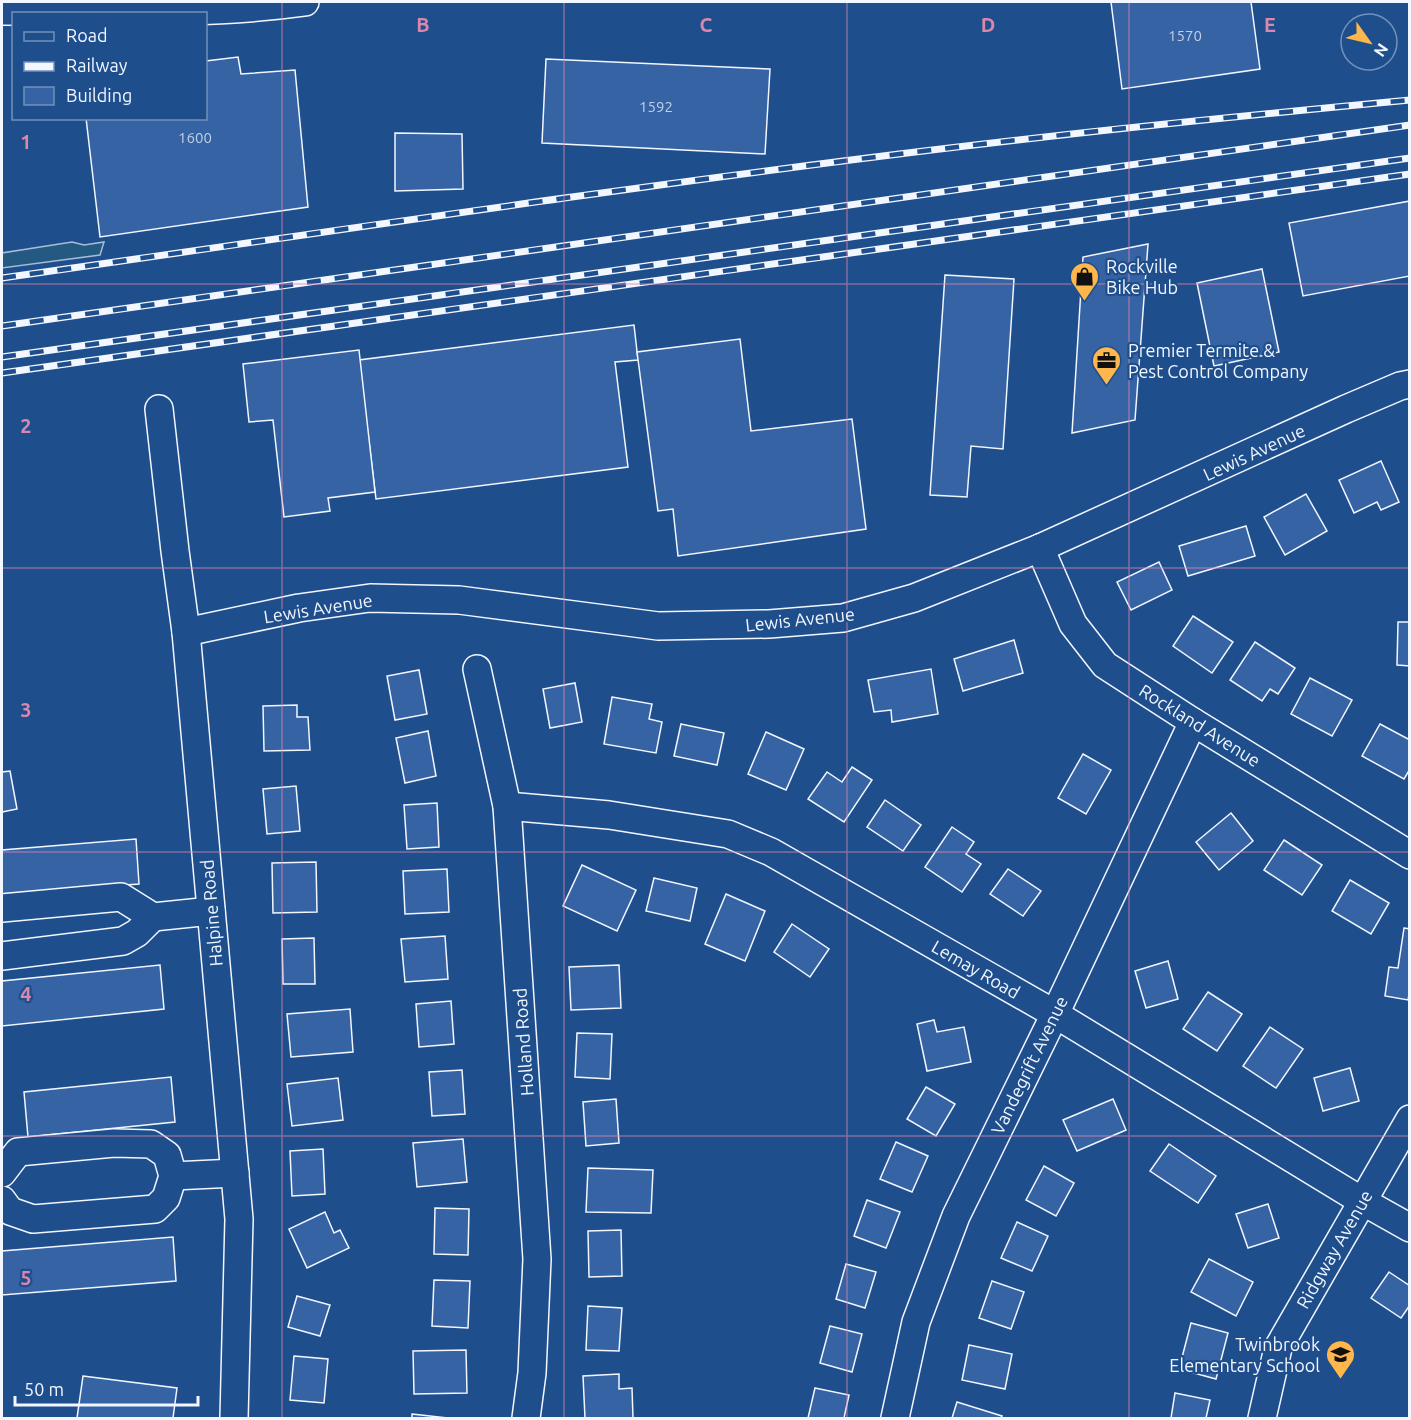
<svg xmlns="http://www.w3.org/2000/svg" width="1411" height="1420" font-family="Ubuntu,sans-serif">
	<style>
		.green { fill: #245a82; stroke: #a8bbd7; stroke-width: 1.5 }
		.building { fill: #3563a3; stroke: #f2f6ff; stroke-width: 1.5 }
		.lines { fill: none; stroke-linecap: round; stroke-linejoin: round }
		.minor-casing { stroke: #f2f6ff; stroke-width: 30 }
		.minor { stroke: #1f4e8c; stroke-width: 27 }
		.rail-casing { stroke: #f2f6ff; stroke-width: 7 }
		.rail { stroke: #1f4e8c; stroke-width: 4.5; stroke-dasharray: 14; stroke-linecap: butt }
		.grid { fill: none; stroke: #da87ad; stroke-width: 1.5; stroke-opacity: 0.55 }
		.labels { text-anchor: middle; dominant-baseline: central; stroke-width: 4.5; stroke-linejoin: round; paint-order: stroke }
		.number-label { font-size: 15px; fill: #c3d1e8 }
		.poi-label { font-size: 18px; fill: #f2f6ff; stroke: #1f4e8c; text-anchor: start }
		.street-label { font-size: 18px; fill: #f2f6ff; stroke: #1f4e8c }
		.grid-label { font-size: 20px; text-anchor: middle; font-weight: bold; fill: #da87ad; stroke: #1f4e8c; stroke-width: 4.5; stroke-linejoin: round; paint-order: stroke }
	</style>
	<rect width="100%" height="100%" fill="#1f4e8c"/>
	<!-- green -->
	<path class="green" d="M 72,242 L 84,245 L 104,242 L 100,255 L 2,268 L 2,253 Z"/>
	<!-- building -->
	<g class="building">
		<path d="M 1111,2 L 1251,2 L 1260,69 L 1122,89 Z"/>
		<path d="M 238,57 L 241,74 L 295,70 L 308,207 L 100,237 L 86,118 L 206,118 L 206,61 Z"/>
		<path d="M 546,59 L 770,69 L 765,154 L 542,143 Z"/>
		<path d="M 395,133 L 462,134 L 463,189 L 395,191 Z"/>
		<path d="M 1410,201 L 1410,276 L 1303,296 L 1289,223 Z"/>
		<path d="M 1148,244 L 1135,420 L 1072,433 L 1083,257 Z"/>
		<path d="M 1262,269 L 1279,352 L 1214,366 L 1197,283 Z"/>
		<path d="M 945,275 L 1014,279 L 1003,449 L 971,446 L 967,497 L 930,495 Z"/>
		<path d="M 634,325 L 638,360 L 615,362 L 628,467 L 376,499 L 359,360 Z"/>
		<path d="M 740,339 L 751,431 L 852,419 L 866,529 L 678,556 L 673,509 L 658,511 L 637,352 Z"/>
		<path d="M 359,350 L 375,492 L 328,498 L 330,511 L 284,517 L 273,420 L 249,422 L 243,364 Z"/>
		<path d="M 1381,461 L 1399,502 L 1381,510 L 1377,502 L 1354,513 L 1339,480 Z"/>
		<path d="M 1306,494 L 1327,531 L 1285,555 L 1264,517 Z"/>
		<path d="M 1246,526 L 1255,556 L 1188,576 L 1179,546 Z"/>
		<path d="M 1159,562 L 1172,590 L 1131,610 L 1117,582 Z"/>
		<path d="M 1193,616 L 1233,642 L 1212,673 L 1173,646 Z"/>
		<path d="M 1398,622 L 1410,622 L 1410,666 L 1397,665 Z"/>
		<path d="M 1014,640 L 1023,673 L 963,691 L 954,659 Z"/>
		<path d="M 1255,642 L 1295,668 L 1278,694 L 1270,689 L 1262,701 L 1230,680 Z"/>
		<path d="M 931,669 L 938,714 L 892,722 L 891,710 L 874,712 L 868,680 Z"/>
		<path d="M 419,670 L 427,714 L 395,720 L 387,676 Z"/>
		<path d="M 1310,678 L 1352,700 L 1332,736 L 1291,714 Z"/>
		<path d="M 575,683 L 582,722 L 550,728 L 543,689 Z"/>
		<path d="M 612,697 L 652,704 L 649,719 L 662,722 L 656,753 L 604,744 Z"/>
		<path d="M 297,705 L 297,717 L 308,717 L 310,750 L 264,751 L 263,706 Z"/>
		<path d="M 681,724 L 724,733 L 717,765 L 674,756 Z"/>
		<path d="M 1380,724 L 1410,740 L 1410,769 L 1404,779 L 1362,756 Z"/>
		<path d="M 428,731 L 436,776 L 405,783 L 396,738 Z"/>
		<path d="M 766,732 L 804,749 L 786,790 L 748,774 Z"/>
		<path d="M 1083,754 L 1111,770 L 1086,814 L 1058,798 Z"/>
		<path d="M 852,767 L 872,780 L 844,822 L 808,799 L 827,772 L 842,782 Z"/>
		<path d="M 10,771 L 17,809 L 2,812 L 2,772 Z"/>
		<path d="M 296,786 L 300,831 L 267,834 L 263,789 Z"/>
		<path d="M 885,800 L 921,825 L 903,851 L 867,827 Z"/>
		<path d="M 437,803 L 439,847 L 407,849 L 404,805 Z"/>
		<path d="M 1231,813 L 1253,841 L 1219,870 L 1196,842 Z"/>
		<path d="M 952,827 L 974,842 L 966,854 L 981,864 L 962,892 L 925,867 Z"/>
		<path d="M 136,839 L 139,884 L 2,894 L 2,850 Z"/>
		<path d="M 1284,840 L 1322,865 L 1302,895 L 1264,870 Z"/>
		<path d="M 316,862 L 317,912 L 273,913 L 272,863 Z"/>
		<path d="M 582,865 L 636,890 L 617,931 L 563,906 Z"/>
		<path d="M 447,869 L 449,912 L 405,914 L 403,871 Z"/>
		<path d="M 1008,869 L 1041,891 L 1023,916 L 990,894 Z"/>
		<path d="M 654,878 L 697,888 L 690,921 L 646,911 Z"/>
		<path d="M 1350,880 L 1389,903 L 1371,934 L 1332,911 Z"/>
		<path d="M 726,894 L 765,911 L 745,961 L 705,944 Z"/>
		<path d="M 792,924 L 829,949 L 810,977 L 774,952 Z"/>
		<path d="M 1404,928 L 1410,929 L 1410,990 L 1408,1000 L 1385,996 L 1389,967 L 1398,968 Z"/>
		<path d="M 445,936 L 448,979 L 405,982 L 401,939 Z"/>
		<path d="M 314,938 L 315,984 L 283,984 L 282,939 Z"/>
		<path d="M 1168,961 L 1178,999 L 1146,1008 L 1135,971 Z"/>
		<path d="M 160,965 L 164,1009 L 2,1026 L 2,981 Z"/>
		<path d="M 619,965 L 621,1008 L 571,1010 L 569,967 Z"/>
		<path d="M 1208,992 L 1242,1014 L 1217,1051 L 1183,1029 Z"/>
		<path d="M 451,1001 L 454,1044 L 419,1047 L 416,1004 Z"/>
		<path d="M 350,1009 L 353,1052 L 291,1057 L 287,1014 Z"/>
		<path d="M 934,1020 L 937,1032 L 964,1027 L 971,1062 L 927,1071 L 917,1024 Z"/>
		<path d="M 1270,1027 L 1303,1049 L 1276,1088 L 1243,1066 Z"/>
		<path d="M 577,1033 L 612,1034 L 610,1079 L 575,1077 Z"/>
		<path d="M 1350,1068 L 1359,1101 L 1323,1111 L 1314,1078 Z"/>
		<path d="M 462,1070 L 465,1114 L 432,1116 L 429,1072 Z"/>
		<path d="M 171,1077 L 175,1122 L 28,1137 L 24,1092 Z"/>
		<path d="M 338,1078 L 343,1120 L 292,1126 L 287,1084 Z"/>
		<path d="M 926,1087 L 955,1104 L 936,1136 L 907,1119 Z"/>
		<path d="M 616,1099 L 619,1143 L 586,1146 L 583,1102 Z"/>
		<path d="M 1113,1099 L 1126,1130 L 1077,1151 L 1063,1120 Z"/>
		<path d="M 463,1139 L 467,1182 L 417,1187 L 413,1143 Z"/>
		<path d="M 896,1142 L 928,1156 L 912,1192 L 880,1179 Z"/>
		<path d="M 1169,1144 L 1216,1176 L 1198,1203 L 1150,1171 Z"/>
		<path d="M 323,1149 L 325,1194 L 292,1196 L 290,1151 Z"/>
		<path d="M 1044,1166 L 1074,1183 L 1056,1216 L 1026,1200 Z"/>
		<path d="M 588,1168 L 653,1170 L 651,1213 L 586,1212 Z"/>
		<path d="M 867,1200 L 900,1212 L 886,1248 L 854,1236 Z"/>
		<path d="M 1268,1204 L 1279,1238 L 1248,1248 L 1236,1214 Z"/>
		<path d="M 435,1208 L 469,1209 L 468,1255 L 434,1254 Z"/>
		<path d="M 325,1212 L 334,1233 L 340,1230 L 349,1248 L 307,1268 L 289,1229 Z"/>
		<path d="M 1017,1222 L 1048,1236 L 1032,1271 L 1001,1258 Z"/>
		<path d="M 621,1230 L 622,1276 L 589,1277 L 588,1231 Z"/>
		<path d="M 173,1237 L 176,1281 L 2,1295 L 2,1251 Z"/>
		<path d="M 1209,1259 L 1253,1282 L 1236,1316 L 1191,1292 Z"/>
		<path d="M 846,1264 L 876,1272 L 865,1308 L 836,1299 Z"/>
		<path d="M 1389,1272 L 1410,1286 L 1410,1305 L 1401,1318 L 1371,1298 Z"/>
		<path d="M 434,1280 L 470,1281 L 468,1328 L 432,1326 Z"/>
		<path d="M 992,1281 L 1024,1292 L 1011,1329 L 979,1318 Z"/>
		<path d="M 297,1296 L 330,1305 L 320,1336 L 288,1327 Z"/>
		<path d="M 588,1306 L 622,1308 L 619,1351 L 586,1350 Z"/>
		<path d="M 1191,1323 L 1228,1333 L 1216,1379 L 1179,1369 Z"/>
		<path d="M 830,1326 L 862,1334 L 852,1372 L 820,1363 Z"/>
		<path d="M 969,1345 L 1012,1354 L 1005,1389 L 962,1380 Z"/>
		<path d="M 466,1350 L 467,1393 L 414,1394 L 413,1351 Z"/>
		<path d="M 294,1356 L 328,1359 L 324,1403 L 290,1400 Z"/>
		<path d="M 619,1374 L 619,1389 L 632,1388 L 633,1418 L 585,1418 L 583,1376 Z"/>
		<path d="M 83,1376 L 177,1388 L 173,1418 L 77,1418 Z"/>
		<path d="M 815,1388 L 849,1395 L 844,1418 L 808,1418 Z"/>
		<path d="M 1175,1393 L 1210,1400 L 1206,1418 L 1171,1418 Z"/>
		<path d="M 957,1402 L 1002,1416 L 1001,1418 L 952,1418 Z"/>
		<path d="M 412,1414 L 448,1418 L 412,1418 Z"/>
	</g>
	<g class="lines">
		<defs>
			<g id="minor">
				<path d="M 2,11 C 102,11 205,16 305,2"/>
				<path d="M 159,409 L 175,551 L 186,632 L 239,1219 L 234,1418"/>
				<path d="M 1040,548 L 1073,624 L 1105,665 L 1193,722 L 1410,855"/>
				<path d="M 186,632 L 299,608 L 370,598 L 459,600 L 658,626 L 769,624 L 843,618 L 914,598 L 1040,548 L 1346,409 L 1400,386 L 1410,384"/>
				<path d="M 477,669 L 507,806 L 537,1259 L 532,1373 L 526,1418"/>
				<path d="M 507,806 L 609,815 L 728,834 L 771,852 L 1055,1014 L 1362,1201 L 1410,1228"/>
				<path d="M 2,908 L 121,897 L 153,917 L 211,911"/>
				<path d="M 2,956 L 123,941 L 137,933 L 153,917"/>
				<path d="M 2,1173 L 18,1152 L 114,1143 L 151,1144 L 167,1155 L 173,1176 L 166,1198 L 155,1209 L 33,1219 L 10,1211 L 2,1200"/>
				<path d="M 173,1176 L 235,1173"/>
				<path d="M 895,1418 L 916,1322 L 956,1216 L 1055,1014 L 1193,722"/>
				<path d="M 1262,1418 L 1278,1348 L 1410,1119"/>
			</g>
		</defs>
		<!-- minor casing -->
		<use href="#minor" class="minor-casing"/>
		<!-- minor -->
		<use href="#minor" class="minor"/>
		<defs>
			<g id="rail">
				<path d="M 2,278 C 300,236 599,191 899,154 C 1069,133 1239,116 1410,100"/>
				<path d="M 2,326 L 1410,125"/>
				<path d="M 2,357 L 1410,158"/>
				<path d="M 2,373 L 1410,174"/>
			</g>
		</defs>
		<!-- rail casing -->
		<use href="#rail" class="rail-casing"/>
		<!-- rail -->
		<use href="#rail" class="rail"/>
	</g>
	<!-- grid -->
	<path class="grid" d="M 282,2 L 282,1418M 564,2 L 564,1418M 847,2 L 847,1418M 1129,2 L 1129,1418M 2,284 L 1410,284M 2,568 L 1410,568M 2,852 L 1410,852M 2,1136 L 1410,1136"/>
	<!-- icons -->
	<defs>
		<symbol id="shop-pin" viewBox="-11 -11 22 30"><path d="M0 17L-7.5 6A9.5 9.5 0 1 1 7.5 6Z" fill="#ffb74d" stroke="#1f4e8c"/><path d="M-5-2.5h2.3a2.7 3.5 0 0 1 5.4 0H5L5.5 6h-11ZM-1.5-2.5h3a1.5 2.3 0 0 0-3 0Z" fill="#111"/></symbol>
		<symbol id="office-pin" viewBox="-11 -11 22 30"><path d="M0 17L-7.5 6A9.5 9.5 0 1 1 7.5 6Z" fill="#ffb74d" stroke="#1f4e8c"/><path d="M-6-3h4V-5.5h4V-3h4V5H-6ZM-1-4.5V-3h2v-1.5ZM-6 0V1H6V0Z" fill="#111"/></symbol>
		<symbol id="school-pin" viewBox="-11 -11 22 30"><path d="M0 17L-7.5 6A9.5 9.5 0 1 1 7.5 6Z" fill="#ffb74d" stroke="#1f4e8c"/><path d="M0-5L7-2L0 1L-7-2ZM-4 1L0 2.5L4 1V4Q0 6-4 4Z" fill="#111"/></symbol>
	</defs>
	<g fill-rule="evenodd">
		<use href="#shop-pin" x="1068" y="260" width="33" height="45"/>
		<use href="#office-pin" x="1090" y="344" width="33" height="45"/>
		<use href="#school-pin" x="1324" y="1338" width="33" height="45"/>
	</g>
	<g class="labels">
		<!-- number labels -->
		<g class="number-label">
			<text x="1185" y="35">1570</text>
			<text x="656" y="106">1592</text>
			<text x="195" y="137">1600</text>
		</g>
		<!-- poi labels -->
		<g class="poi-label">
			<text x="1106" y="266">Rockville<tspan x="1106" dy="21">Bike Hub</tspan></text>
			<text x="1128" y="350">Premier Termite &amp;<tspan x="1128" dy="21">Pest Control Company</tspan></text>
			<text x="1320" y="1344" text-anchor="end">Twinbrook<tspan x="1320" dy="21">Elementary School</tspan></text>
		</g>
		<!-- street labels -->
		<g class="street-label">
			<text transform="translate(1254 452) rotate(-25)">Lewis Avenue</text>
			<text transform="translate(318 608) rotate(-9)">Lewis Avenue</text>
			<text transform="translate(800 619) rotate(-6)">Lewis Avenue</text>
			<text transform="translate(1200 725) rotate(32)">Rockland Avenue</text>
			<text transform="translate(211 913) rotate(-95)">Halpine Road</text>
			<text transform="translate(976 969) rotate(30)">Lemay Road</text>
			<text transform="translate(523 1042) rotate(-94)">Holland Road</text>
			<text transform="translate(1029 1065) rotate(-64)">Vandegrift Avenue</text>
			<text transform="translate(1334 1249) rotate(-60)">Ridgway Avenue</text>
		</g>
	</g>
	<g class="grid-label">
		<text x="423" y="32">B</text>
		<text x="706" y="32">C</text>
		<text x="988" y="32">D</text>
		<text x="1270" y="32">E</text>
		<text x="26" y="149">1</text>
		<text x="26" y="433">2</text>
		<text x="26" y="717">3</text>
		<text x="26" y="1001">4</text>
		<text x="26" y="1285">5</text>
	</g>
	<!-- border -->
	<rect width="1411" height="1420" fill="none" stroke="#f2f6ff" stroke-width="6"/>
	<!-- legend -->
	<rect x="12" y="12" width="195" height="108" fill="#1f4e8c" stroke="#7391ba" stroke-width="1.5"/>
	<rect x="24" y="32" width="30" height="9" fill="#1f4e8c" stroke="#7391ba" stroke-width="1.5"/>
	<text x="66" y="42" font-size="18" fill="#f2f6ff">Road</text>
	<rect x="24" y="62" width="30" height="9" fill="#f2f6ff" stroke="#7391ba" stroke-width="1.5"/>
	<text x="66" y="72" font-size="18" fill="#f2f6ff">Railway</text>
	<rect x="24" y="87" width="30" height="18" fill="#3563a3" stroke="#7391ba" stroke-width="1.5"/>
	<text x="66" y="102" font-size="18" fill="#f2f6ff">Building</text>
	<!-- north arrow -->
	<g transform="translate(1369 42) rotate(124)"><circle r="28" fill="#1f4e8c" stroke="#7391ba" stroke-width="1.5"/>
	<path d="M0-4.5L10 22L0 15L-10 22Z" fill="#ffb74d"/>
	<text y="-9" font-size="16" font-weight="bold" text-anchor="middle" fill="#f2f6ff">N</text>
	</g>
	<!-- scale -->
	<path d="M15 1396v9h183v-9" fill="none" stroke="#f2f6ff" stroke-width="3"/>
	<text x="24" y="1396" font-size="18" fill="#f2f6ff" stroke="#1f4e8c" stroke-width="4.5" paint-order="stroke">50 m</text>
</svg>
